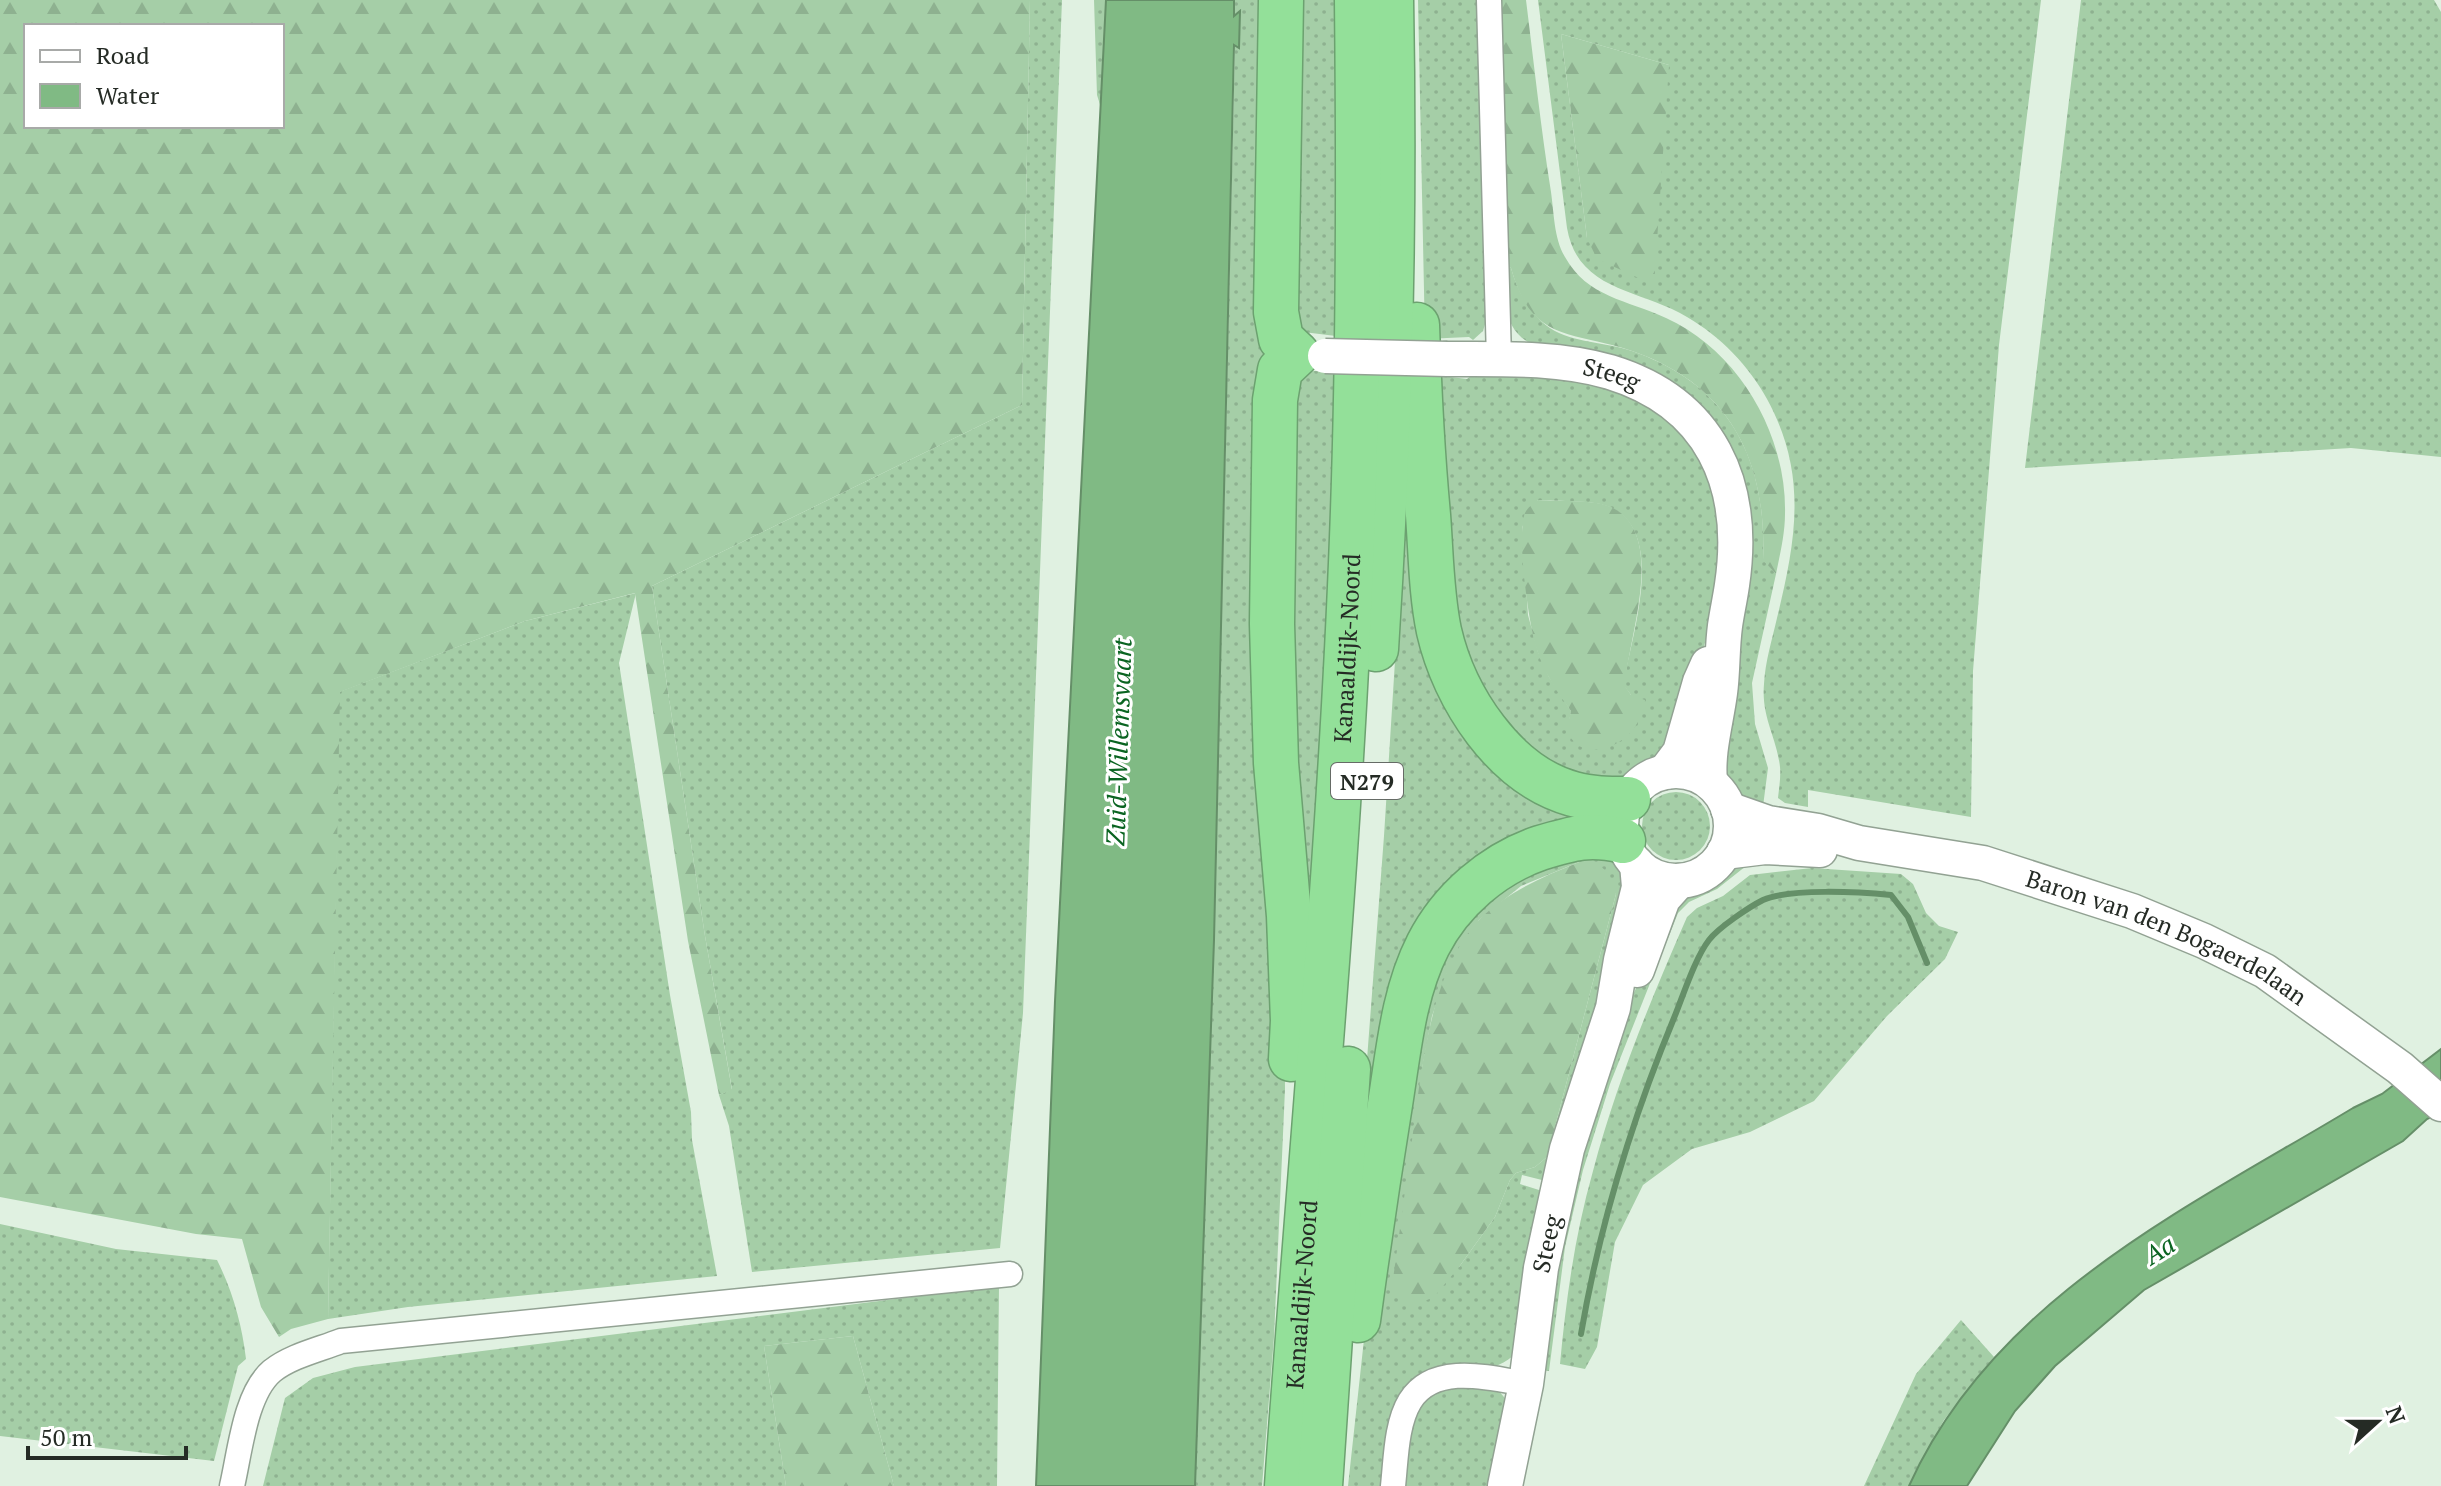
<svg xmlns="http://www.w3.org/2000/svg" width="2441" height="1486" font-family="'PT Serif',serif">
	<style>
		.grass { fill: url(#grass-dots); fill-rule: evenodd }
		.forest { fill: url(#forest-firs); fill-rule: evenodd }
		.water { fill: #80ba84; stroke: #658f68; stroke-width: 2 }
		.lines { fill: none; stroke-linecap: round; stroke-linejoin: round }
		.stream { stroke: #658f68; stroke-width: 6 }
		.street-casing { stroke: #92a293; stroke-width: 27 }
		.secondary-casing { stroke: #92a293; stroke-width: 37 }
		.highway-casing { stroke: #6ca170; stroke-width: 47 }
		.street { stroke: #fff; stroke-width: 24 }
		.secondary { stroke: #fff; stroke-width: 34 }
		.highway { stroke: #93e099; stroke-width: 44 }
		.secondary-bridge-casing { stroke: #92a293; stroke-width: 37; stroke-linecap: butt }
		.secondary-bridge { stroke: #fff; stroke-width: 34 }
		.labels { text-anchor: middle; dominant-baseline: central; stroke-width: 6; stroke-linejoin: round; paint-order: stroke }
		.shield { fill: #fff; stroke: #666b66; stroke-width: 2 }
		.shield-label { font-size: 22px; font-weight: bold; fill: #252b25 }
		.street-label { font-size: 24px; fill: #252b25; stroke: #fff }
		.water-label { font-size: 26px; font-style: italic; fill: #0a6421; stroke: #fff }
	</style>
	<defs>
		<pattern id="grass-dots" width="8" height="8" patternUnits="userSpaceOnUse" patternTransform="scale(2)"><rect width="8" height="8" fill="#a5cea7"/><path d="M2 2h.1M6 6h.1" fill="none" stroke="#8eb190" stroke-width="1.8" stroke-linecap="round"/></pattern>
		<pattern id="forest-firs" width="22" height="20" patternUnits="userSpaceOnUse" patternTransform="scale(2)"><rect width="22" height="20" fill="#a5cea7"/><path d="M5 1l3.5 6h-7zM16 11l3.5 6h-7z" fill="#8eb190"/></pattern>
	</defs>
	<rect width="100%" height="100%" fill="#e0f1e1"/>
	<!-- grass -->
	<g class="grass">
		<path d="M 1030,0 L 1062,0 L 1023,1013 L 1000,1248 L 752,1272 L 729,1126 L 719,1095 L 732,1089 L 705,936 L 652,586 L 1022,405 Z"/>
		<path d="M 1094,0 L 1106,0 L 1101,108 L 1097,95 Z"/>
		<path d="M 1234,0 L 1274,0 L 1285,1089 L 1274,1337 L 1262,1486 L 1195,1486 L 1214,940 L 1235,44 L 1239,46 L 1240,12 L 1234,16 Z"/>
		<path d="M 1288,0 L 1342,0 L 1344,337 L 1295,331 Z"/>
		<path d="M 1418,0 L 1482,0 L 1486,321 L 1483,331 L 1473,340 L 1469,337 L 1425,339 Z"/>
		<path d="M 1538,0 L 2041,0 L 1999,345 L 1973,671 L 1971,817 L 1808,790 L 1808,807 L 1785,803 L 1778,798 C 1779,788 1781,777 1780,767 C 1777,738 1761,717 1764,684 C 1765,662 1772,640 1777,618 C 1796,540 1808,474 1767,399 C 1749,366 1720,336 1687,317 C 1641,289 1578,292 1567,228 ZM 1561,34 L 1669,65 L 1587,238 Z"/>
		<path d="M 2081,0 L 2434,0 L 2441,12 L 2441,457 L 2351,448 L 2025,468 Z"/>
		<path d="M 1503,265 L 1511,268 C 1517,290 1530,315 1550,328 C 1573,343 1606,342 1632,351 C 1730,385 1767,460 1763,559 L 1776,574 L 1752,683 L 1755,724 L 1768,768 L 1762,814 L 1737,799 L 1724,780 L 1751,519 L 1746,486 L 1729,444 L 1708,414 L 1679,388 L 1533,345 C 1500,328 1506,298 1503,265 Z"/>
		<path d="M 1408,340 L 1449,685 L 1597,809 L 1460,889 L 1348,1309 L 1384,836 L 1396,645 Z"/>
		<path d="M 1314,371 L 1343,372 L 1303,1072 L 1285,398 L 1303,373 Z"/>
		<path d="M 1474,373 L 1577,378 L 1627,393 L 1671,419 L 1699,452 L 1723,525 L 1713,615 L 1679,732 L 1661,761 L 1626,782 L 1559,779 L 1465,679 L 1427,374 L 1467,379 ZM 1538,500 C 1557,502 1595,499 1612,508 C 1665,534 1633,632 1625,676 L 1625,687 L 1631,695 L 1569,722 L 1571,711 L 1549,677 L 1538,652 L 1528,615 L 1522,527 Z"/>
		<path d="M 636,593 L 619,663 L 670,995 L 691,1112 L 692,1140 L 717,1276 L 408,1307 L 328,1319 L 339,692 L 525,621 Z"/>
		<circle cx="1676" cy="826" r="34"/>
		<path d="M 1579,846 L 1622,863 L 1629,891 L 1550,1175 L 1542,1180 L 1522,1175 L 1520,1184 L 1539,1190 L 1544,1197 L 1517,1352 C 1496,1375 1457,1373 1427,1377 L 1387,1486 L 1348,1486 L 1366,1321 L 1396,1105 L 1455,919 ZM 1579,862 L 1616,894 L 1547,1157 L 1535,1167 L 1516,1173 L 1510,1180 L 1495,1217 L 1459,1267 L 1422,1069 L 1432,1016 L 1447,973 L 1479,920 L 1521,886 Z"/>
		<path d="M 1731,864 L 1746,866 L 1717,889 L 1689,902 L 1678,913 L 1610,1084 L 1583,1170 L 1565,1247 L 1549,1371 L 1538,1370 L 1550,1270 L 1616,1036 L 1669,909 L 1692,889 L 1708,882 Z"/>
		<path d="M 1812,868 L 1901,874 L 1913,884 L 1926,913 L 1939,926 L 1958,932 L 1945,959 L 1887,1016 L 1814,1101 L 1750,1132 L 1692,1149 L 1643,1185 L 1615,1242 L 1597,1347 L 1585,1369 L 1560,1364 C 1566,1299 1575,1234 1593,1171 C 1616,1084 1651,999 1687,917 L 1697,908 L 1723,896 L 1750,875 Z"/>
		<path d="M 0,1224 L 116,1249 L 217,1260 C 233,1292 242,1325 246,1359 L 238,1366 L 214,1461 L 0,1436 Z"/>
		<path d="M 999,1286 L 997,1486 L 894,1486 L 853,1336 L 764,1346 L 786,1486 L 263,1486 L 285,1398 L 313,1378 L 355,1367 Z"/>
		<path d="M 1961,1320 L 1994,1357 L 1944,1420 L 1909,1486 L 1864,1486 L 1916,1374 Z"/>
		<path d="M 1445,1385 L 1498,1390 L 1509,1403 L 1497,1486 L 1402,1486 L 1409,1437 L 1419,1404 Z"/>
	</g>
	<!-- forest -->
	<g class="forest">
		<path d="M 0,0 L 1030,0 L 1022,405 L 652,586 L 705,936 L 732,1090 L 719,1095 L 688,941 L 635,593 L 525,621 L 340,692 L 328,1319 L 291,1329 L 279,1337 L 261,1307 L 242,1239 L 196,1234 L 0,1197 ZM 26,26 L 282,26 L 282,126 L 26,126 Z"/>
		<path d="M 1497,0 L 1526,0 C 1534,64 1541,129 1551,192 C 1554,213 1554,239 1565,257 C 1587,297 1627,300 1666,318 C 1739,351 1787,435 1785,514 C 1785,534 1780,554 1776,574 L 1763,560 C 1767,460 1730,385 1632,351 C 1572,330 1532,344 1511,268 L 1504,265 Z"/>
		<path d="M 1561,34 L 1669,65 L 1654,285 L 1597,259 L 1587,238 Z"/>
		<path d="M 1538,500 C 1557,502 1594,499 1611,507 C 1669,534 1627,640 1625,686 L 1631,695 L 1645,700 C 1645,727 1612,757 1584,748 C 1575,745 1571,738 1566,731 L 1571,711 C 1557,692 1544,672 1537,650 C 1529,628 1516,534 1525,513 C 1527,508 1533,504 1538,500 Z"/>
		<path d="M 1579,862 L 1595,862 L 1605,870 L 1616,894 L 1547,1157 L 1535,1167 L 1516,1173 L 1510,1180 L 1495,1217 L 1459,1267 L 1434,1297 L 1413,1306 L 1391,1293 C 1398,1245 1404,1197 1411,1148 C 1421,1078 1428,973 1480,919 C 1508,891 1543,877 1579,862 Z"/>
		<path d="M 853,1336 L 894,1486 L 786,1486 L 764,1346 Z"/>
	</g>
	<!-- water -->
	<g class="water">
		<path d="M 1106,0 L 1234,0 L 1234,16 L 1240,11 L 1239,48 L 1234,45 L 1214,940 L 1195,1486 L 1036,1486 L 1055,1001 Z"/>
		<path d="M 2441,1049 L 2441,1112 L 2427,1119 L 2403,1141 L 2144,1290 L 2055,1366 L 2015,1411 L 1967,1486 L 1909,1486 C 1993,1299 2187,1208 2353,1108 L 2382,1094 Z"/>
	</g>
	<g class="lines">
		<!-- stream -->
		<path class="stream" d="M 1581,1334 C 1600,1223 1631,1122 1674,1018 C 1683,996 1695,958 1709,940 C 1718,928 1749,907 1763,900 C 1790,888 1860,892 1891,895 L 1908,917 L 1927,963"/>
		<defs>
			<g id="street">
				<path d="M 1489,0 L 1499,359"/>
				<path d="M 232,1486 C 240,1452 245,1394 272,1371 C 291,1356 318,1350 341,1341 L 1010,1274"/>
				<path d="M 1393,1486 C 1396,1459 1396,1424 1410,1401 C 1434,1362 1491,1378 1526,1384"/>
			</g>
			<g id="secondary">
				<path id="s1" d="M 1447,359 C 1500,359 1559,357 1610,372 C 1711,403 1747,484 1732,585 C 1730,599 1727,612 1725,626 C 1722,648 1723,671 1720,693 C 1716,723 1707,752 1710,782"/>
				<circle cx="1676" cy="826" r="55"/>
				<path d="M 1665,772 L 1680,752 L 1700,682 L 1708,664"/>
				<path id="s2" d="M 1728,809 L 1768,823 L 1818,831 L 1859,843 L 1983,863 L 2132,911 L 2204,941 L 2265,971 L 2400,1068 L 2441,1104"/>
				<path d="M 1724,852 L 1765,847 L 1820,850"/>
				<path d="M 1637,970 L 1663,899 L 1679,881"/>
				<path id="s3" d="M 1505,1486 L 1526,1384 L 1541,1268 L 1567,1149 L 1613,1008 L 1621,960 L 1639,887 L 1637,864"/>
			</g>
			<g id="highway">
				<path d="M 1281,0 L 1276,312 L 1281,339 L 1297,354 L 1280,370 L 1275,400 L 1272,624 L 1276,763 L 1289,916 L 1293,1021 L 1291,1059"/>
				<path d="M 1417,325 C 1419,389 1422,452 1428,515 C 1431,553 1431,593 1439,631 C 1454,697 1504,775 1573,794 C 1591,799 1609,799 1628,799"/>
				<path d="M 1376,649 C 1390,433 1395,217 1391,0"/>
				<path d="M 1358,1320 C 1368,1246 1379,1172 1391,1098 C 1399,1047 1404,992 1428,945 C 1451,900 1493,864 1540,848 C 1573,838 1590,833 1623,841"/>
				<path id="s4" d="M 1287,1486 C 1309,1170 1340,855 1352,538 C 1359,359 1359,179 1357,0"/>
				<path d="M 1320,1486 L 1348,1069"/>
			</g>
		</defs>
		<!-- street casing -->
		<use href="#street" class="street-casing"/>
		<!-- secondary casing -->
		<use href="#secondary" class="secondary-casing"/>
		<!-- highway casing -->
		<use href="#highway" class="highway-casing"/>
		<!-- street -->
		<use href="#street" class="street"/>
		<!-- secondary -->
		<use href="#secondary" class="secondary"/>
		<!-- highway -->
		<use href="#highway" class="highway"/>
		<defs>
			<path id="secondary-bridge" d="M 1325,356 L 1447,359"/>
		</defs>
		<!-- secondary-bridge casing -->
		<use href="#secondary-bridge" class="secondary-bridge-casing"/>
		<!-- secondary-bridge -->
		<use href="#secondary-bridge" class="secondary-bridge"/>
	</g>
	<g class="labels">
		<!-- shield labels -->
		<rect class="shield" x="1331" y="763" width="72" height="36" rx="6"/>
		<g class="shield-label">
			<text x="1367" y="781">N279</text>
		</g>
		<!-- street labels -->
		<g class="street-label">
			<text stroke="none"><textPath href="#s1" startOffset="166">Steeg</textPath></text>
			<text stroke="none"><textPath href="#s4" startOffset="840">Kanaaldijk-Noord</textPath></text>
			<text stroke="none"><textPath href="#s2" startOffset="460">Baron van den Bogaerdelaan</textPath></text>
			<text stroke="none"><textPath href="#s3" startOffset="246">Steeg</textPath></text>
			<text stroke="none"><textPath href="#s4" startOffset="192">Kanaaldijk-Noord</textPath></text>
		</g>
		<!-- water labels -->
		<g class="water-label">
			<text transform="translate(1118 742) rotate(-88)">Zuid-Willemsvaart</text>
			<text transform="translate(2159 1249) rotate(-32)">Aa</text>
		</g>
	</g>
	<!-- legend -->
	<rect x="24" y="24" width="260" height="104" fill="#ffffff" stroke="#a8aaa8" stroke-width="2"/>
	<rect x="40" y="50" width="40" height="12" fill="#ffffff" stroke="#a8aaa8" stroke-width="2"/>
	<text x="96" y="64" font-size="24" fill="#252b25">Road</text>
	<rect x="40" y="84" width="40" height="24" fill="#80ba84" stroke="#a8aaa8" stroke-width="2"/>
	<text x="96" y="104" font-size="24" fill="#252b25">Water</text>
	<!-- north arrow -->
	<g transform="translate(2377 1422) rotate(69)" stroke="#ffffff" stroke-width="6" paint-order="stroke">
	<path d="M0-6L14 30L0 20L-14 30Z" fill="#252b25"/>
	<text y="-12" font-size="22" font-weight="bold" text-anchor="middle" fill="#252b25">N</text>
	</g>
	<!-- scale -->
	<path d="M28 1446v12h158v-12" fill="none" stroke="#252b25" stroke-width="4"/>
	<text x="40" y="1446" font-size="24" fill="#252b25" stroke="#ffffff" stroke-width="6" paint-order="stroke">50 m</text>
</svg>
